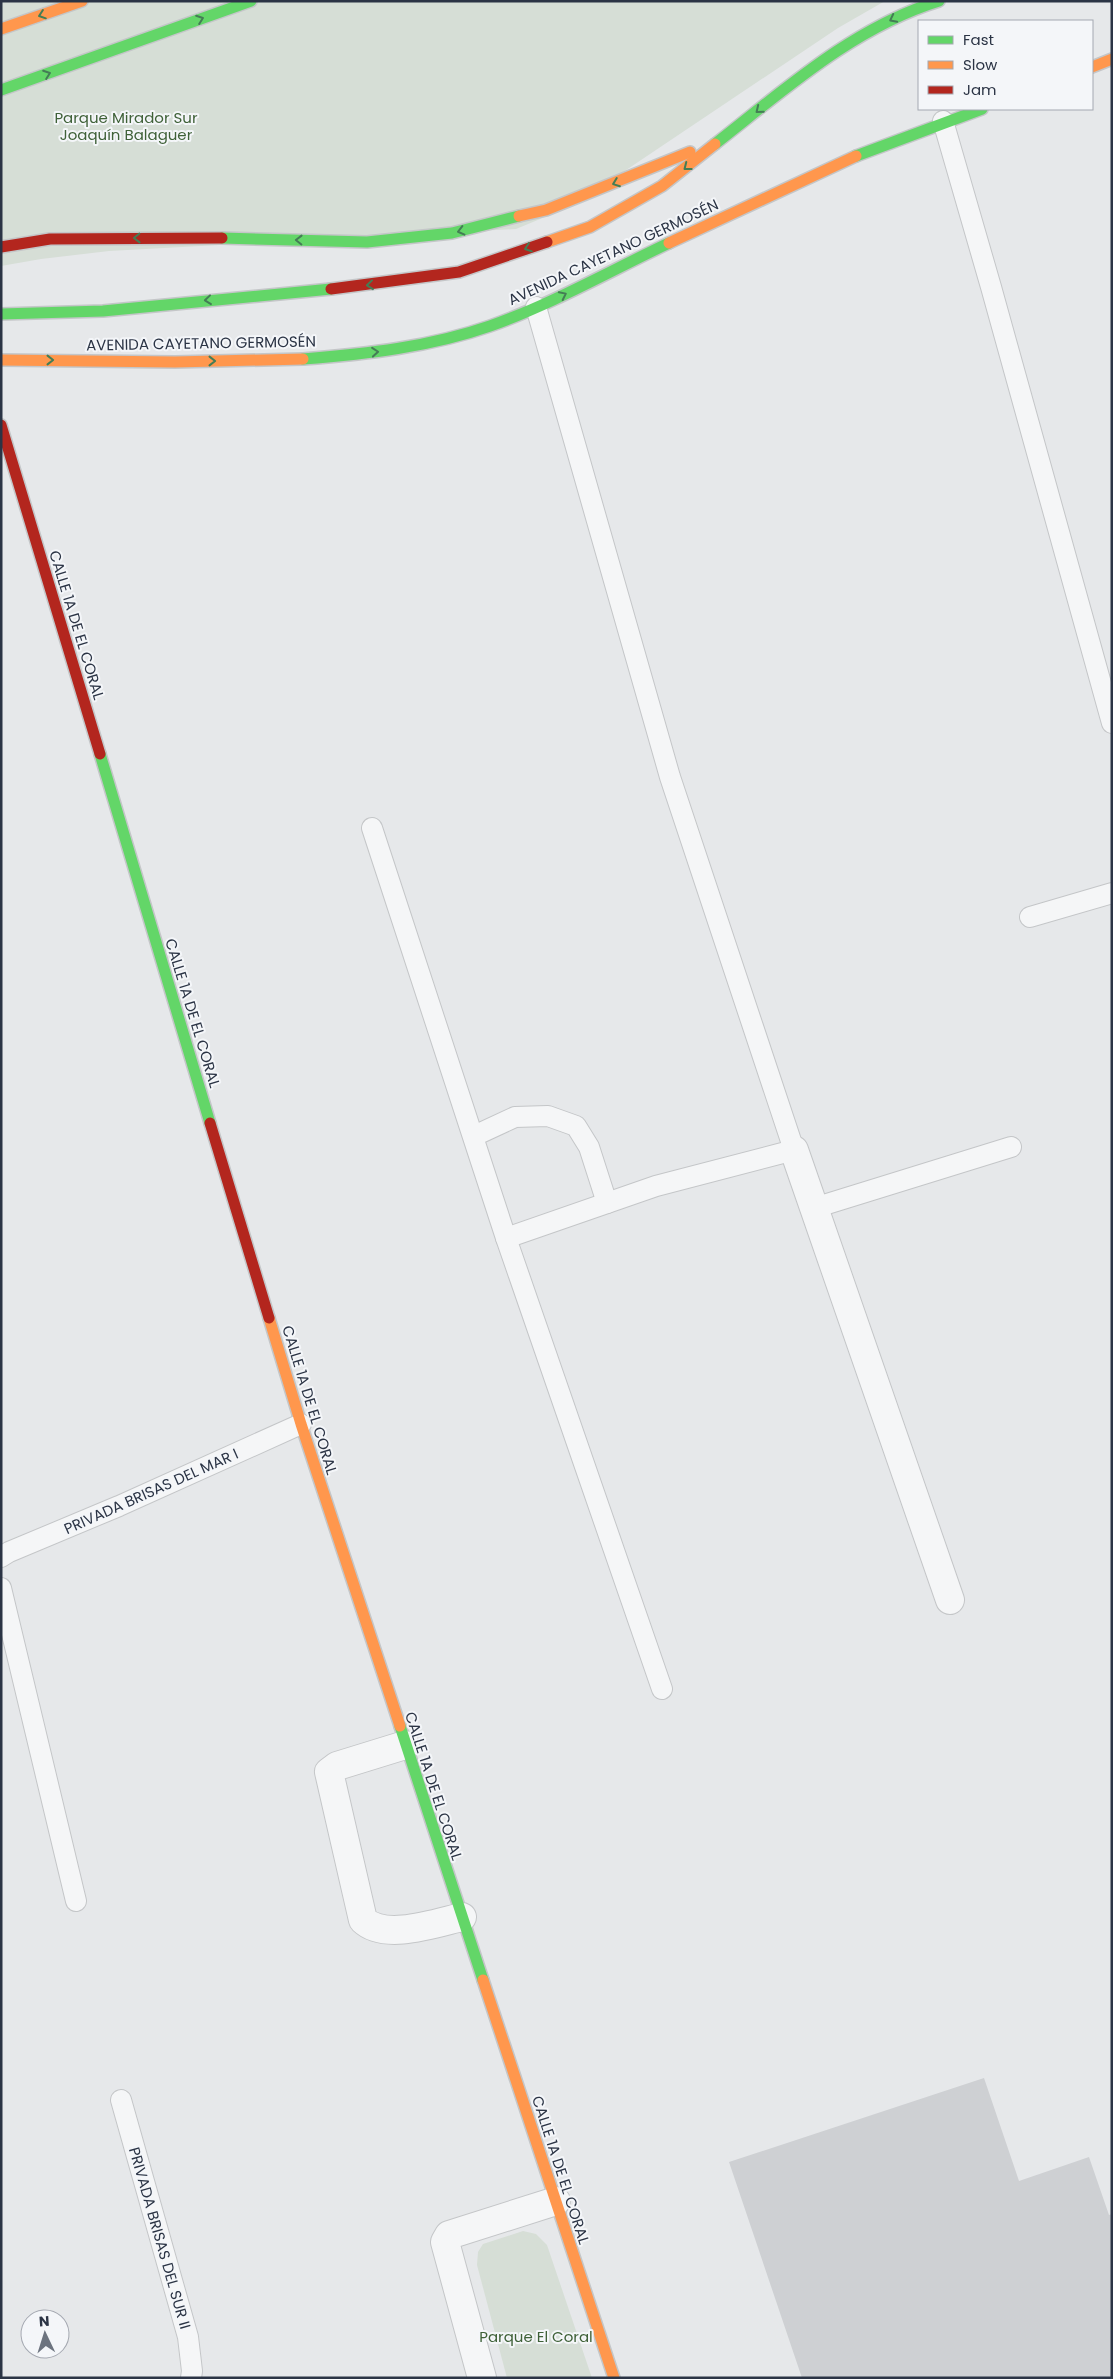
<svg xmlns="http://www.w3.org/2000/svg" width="1113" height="2379" font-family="Poppins,sans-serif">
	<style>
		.green { fill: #d6ded6 }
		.building { fill: #ced0d3 }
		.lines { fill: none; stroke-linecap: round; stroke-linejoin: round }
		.lane-casing { stroke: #c4c6c8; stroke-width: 22 }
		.street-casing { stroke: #c4c6c8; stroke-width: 30 }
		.fast-casing { stroke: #c4c6c8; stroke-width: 14 }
		.slow-casing { stroke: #c4c6c8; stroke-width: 14 }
		.jam-casing { stroke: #c4c6c8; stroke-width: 14 }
		.lane { stroke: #f5f6f7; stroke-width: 20 }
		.street { stroke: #f5f6f7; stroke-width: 28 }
		.fast { stroke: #63d668; stroke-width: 11 }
		.slow { stroke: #ff974d; stroke-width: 11 }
		.jam { stroke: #b3261e; stroke-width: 11 }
		.oneway { stroke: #447d55 }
		.labels { text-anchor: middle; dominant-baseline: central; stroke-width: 4; stroke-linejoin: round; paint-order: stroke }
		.park-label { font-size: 15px; fill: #3f6138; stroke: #f4f6f9 }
		.street-label { font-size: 15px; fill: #2b3445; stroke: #f4f6f9 }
	</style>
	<rect width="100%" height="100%" fill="#e6e8ea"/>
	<!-- green -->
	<g class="green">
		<path d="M 1,1 L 885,1 L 838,28 L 574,205 L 516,229 L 109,251 L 41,259 L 1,266 Z"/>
		<path d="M 523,2231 L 536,2234 L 547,2245 L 592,2378 L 507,2378 L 477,2265 L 478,2252 L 483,2244 Z"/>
	</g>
	<!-- building -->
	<path class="building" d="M 984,2078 L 1019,2181 L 1089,2157 L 1109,2215 L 1112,2214 L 1112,2378 L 802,2378 L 729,2162 Z"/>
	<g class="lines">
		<defs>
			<g id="lane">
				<path d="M 943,121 L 991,287 L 1112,723"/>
				<path d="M 372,828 L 506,1238 L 656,1186 L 794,1150 L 670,777 L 536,307"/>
				<path d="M 1030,917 L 1112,893"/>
				<path d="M 474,1136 L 515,1117 L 548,1116 L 576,1126 L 589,1147 L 607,1203"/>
				<path d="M 814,1208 L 1011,1147"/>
				<path d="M 506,1238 L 662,1689"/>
				<path d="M 1,1557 L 9,1552 L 119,1506 L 301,1424"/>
				<path d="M 1,1588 L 76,1901"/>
				<path d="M 121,2100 L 188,2337 L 192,2371 L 191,2378"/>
			</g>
			<g id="street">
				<path d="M 794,1150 L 950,1600"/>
				<path d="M 405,1745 L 337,1766 L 329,1772 L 363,1920 C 385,1941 436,1923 462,1917"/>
				<path d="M 482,2378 L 445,2242 L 449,2235 L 556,2201"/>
			</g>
			<g id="fast">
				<path d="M 1,90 L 251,1"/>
				<path d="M 715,144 C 784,90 854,27 939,1"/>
				<path d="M 856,156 L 982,109"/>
				<path d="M 222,238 L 367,242 L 452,233 L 519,216"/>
				<path d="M 1,314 L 103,311 L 331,289"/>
				<path d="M 303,359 C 366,354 430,347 490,326 C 552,304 610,271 669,243"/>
				<path d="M 100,754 L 210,1123"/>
				<path d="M 400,1726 L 483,1980"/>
			</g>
			<g id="slow">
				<path d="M 1,29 L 82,1"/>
				<path d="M 1092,67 L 1112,59"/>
				<path d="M 519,216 L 546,210 L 690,152"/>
				<path d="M 547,242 L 590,227 L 662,186 L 715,144"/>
				<path d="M 669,243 L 856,156"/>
				<path d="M 1,360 L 175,362 L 303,359"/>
				<path d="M 269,1318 L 301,1424 L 400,1726"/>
				<path d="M 483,1980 L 614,2378"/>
			</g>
			<g id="jam">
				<path d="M 1,247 L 50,239 L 222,238"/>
				<path d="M 331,289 L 459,272 L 547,242"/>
				<path d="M 1,425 L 100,754"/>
				<path d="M 210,1123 L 269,1318"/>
			</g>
		</defs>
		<!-- lane casing -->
		<use href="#lane" class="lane-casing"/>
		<!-- street casing -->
		<use href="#street" class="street-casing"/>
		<!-- fast casing -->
		<use href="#fast" class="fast-casing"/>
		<!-- slow casing -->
		<use href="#slow" class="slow-casing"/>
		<!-- jam casing -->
		<use href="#jam" class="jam-casing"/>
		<!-- lane -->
		<use href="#lane" class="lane"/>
		<!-- street -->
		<use href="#street" class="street"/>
		<!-- fast -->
		<use href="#fast" class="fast"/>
		<!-- slow -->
		<use href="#slow" class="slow"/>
		<!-- jam -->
		<use href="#jam" class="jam"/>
	</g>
	<!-- one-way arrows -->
	<defs><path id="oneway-chevron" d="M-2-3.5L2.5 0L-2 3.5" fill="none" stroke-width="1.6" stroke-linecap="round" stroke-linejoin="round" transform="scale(1.25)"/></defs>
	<g class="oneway">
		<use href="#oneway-chevron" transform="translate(42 15) rotate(161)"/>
		<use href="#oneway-chevron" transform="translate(200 19) rotate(-20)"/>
		<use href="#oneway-chevron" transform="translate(893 19) rotate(153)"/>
		<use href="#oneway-chevron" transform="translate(47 74) rotate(-20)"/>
		<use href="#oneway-chevron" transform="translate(759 110) rotate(141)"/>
		<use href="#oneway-chevron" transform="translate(687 167) rotate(142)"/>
		<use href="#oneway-chevron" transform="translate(616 183) rotate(159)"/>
		<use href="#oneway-chevron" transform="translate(461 231) rotate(166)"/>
		<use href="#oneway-chevron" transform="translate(137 238) rotate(179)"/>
		<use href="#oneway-chevron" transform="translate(299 240) rotate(-179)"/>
		<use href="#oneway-chevron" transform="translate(528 248) rotate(161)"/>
		<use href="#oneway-chevron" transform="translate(370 285) rotate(174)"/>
		<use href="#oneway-chevron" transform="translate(563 295) rotate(-26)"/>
		<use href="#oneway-chevron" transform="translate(208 300) rotate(174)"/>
		<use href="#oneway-chevron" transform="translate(375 352) rotate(-5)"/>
		<use href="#oneway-chevron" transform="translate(50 360)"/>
		<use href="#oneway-chevron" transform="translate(212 361)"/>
	</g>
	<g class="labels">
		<!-- park labels -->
		<g class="park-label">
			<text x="126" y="117">Parque Mirador Sur<tspan x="126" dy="17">Joaquín Balaguer</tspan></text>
			<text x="536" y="2336">Parque El Coral</text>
		</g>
		<!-- street labels -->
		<g class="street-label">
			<text transform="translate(613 252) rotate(-25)">AVENIDA CAYETANO GERMOSÉN</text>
			<text transform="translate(201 343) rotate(-1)">AVENIDA CAYETANO GERMOSÉN</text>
			<text transform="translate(77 625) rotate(73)">CALLE 1A DE EL CORAL</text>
			<text transform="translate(193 1013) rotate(73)">CALLE 1A DE EL CORAL</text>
			<text transform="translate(310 1400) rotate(73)">CALLE 1A DE EL CORAL</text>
			<text transform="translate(151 1491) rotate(-24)">PRIVADA BRISAS DEL MAR I</text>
			<text transform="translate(434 1786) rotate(72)">CALLE 1A DE EL CORAL</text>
			<text transform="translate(561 2170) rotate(72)">CALLE 1A DE EL CORAL</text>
			<text transform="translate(160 2238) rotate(74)">PRIVADA BRISAS DEL SUR II</text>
		</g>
	</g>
	<!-- border -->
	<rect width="1113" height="2379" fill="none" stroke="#2b3445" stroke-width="5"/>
	<!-- legend -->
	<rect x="918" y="20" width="175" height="90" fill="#f4f6f9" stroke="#a4a8b1"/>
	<rect x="928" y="36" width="25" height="8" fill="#63d668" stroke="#a4a8b1"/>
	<text x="963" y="45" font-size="15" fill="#2b3445">Fast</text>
	<rect x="928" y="61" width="25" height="8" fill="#ff974d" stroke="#a4a8b1"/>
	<text x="963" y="70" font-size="15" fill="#2b3445">Slow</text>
	<rect x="928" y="86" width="25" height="8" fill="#b3261e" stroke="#a4a8b1"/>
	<text x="963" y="95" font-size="15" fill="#2b3445">Jam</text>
	<!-- north arrow -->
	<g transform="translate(45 2334) rotate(356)"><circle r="24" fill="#f4f6f9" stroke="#a4a8b1"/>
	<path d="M0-4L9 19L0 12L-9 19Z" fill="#6c737f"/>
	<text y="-8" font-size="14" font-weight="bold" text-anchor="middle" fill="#2b3445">N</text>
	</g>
</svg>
